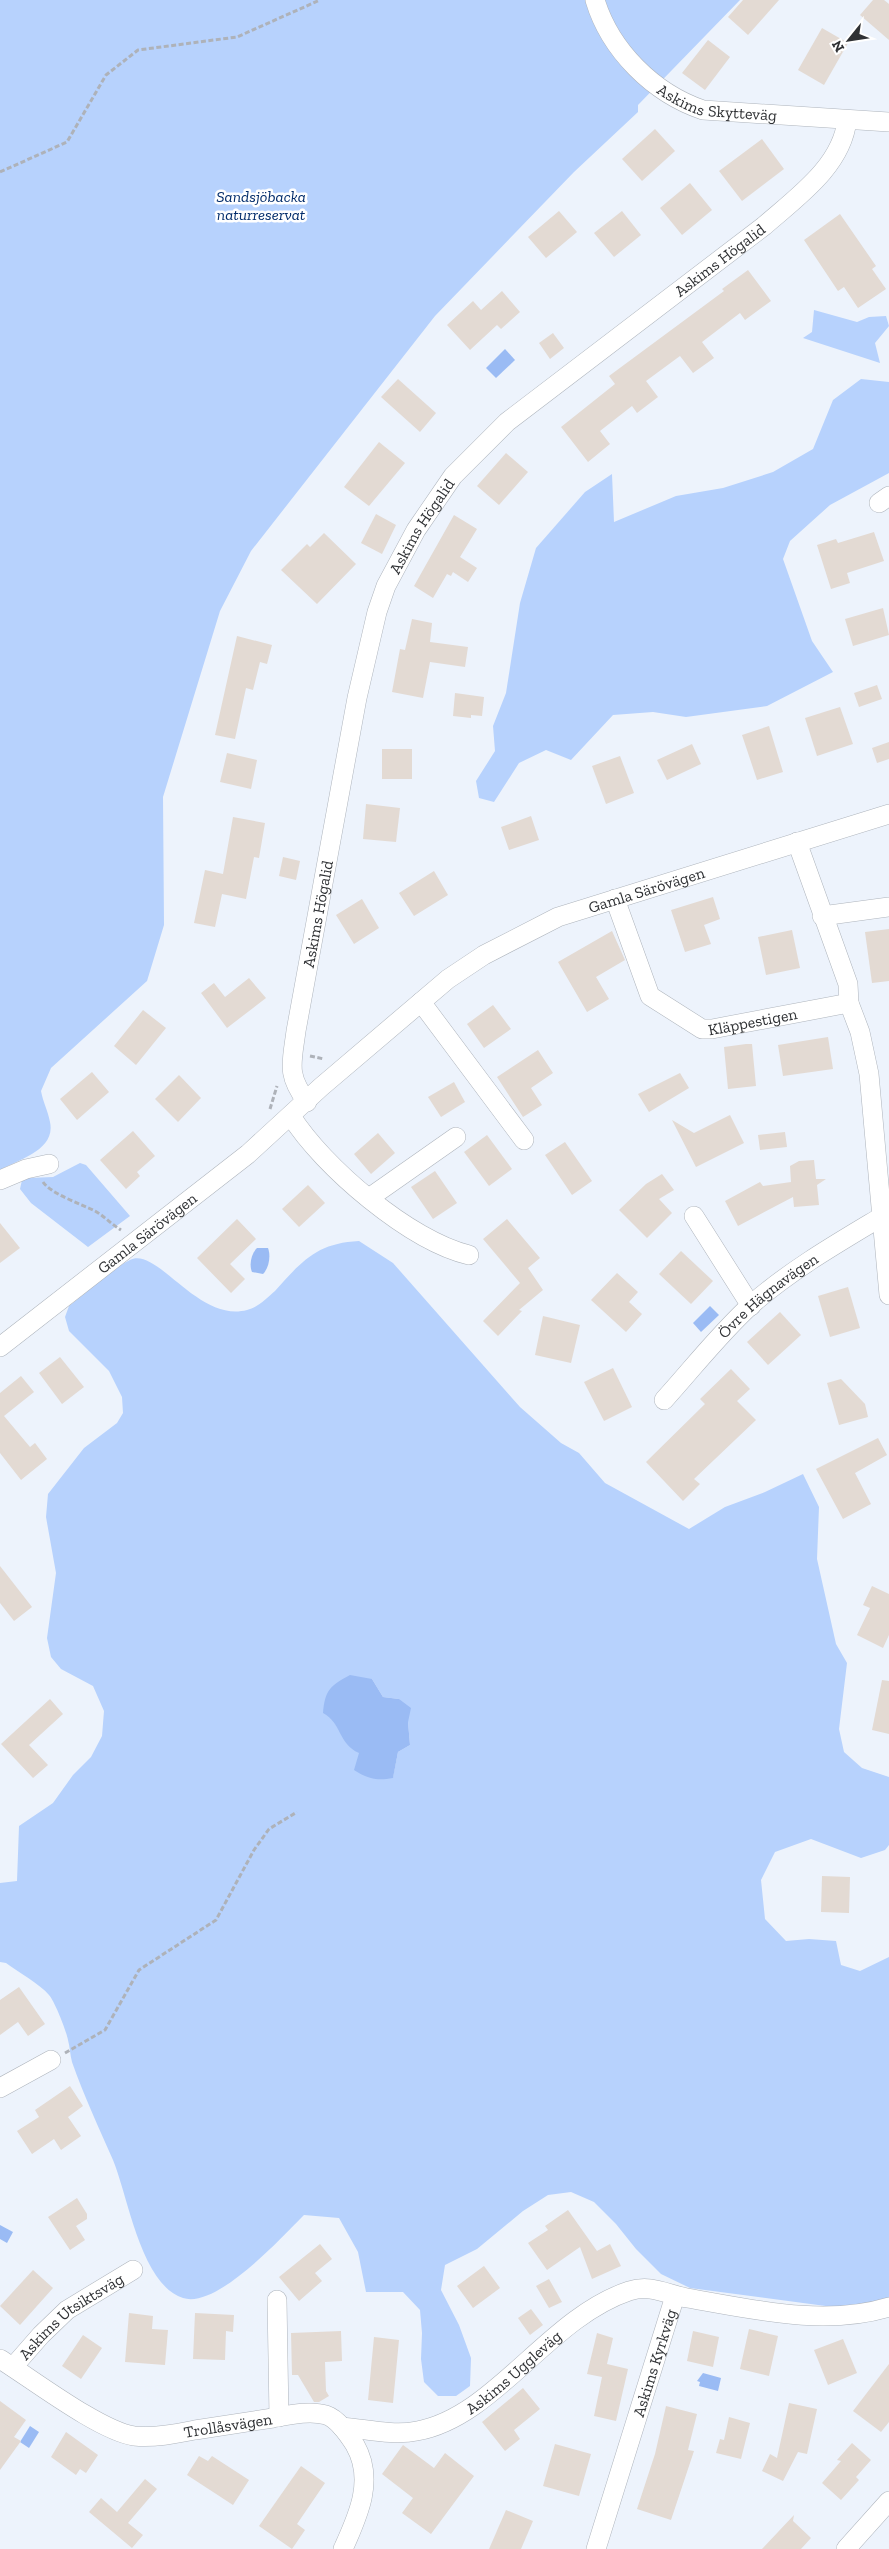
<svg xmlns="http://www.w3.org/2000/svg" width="889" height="2549" font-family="'Zilla Slab',serif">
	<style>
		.green { fill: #b7d2fd; fill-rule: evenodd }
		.water { fill: #9abbf4 }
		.building { fill: #e3dad3 }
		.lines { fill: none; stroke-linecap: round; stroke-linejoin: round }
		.minor-casing { stroke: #aeb4bc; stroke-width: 20 }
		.path { stroke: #aeb2b9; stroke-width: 3; stroke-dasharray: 5 2.5; stroke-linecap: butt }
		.minor { stroke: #fff; stroke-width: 19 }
		.labels { text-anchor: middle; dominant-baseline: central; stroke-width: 5; stroke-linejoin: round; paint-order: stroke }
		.street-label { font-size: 16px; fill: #2f3134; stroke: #fff }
		.park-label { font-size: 16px; font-style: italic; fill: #012b6a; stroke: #fff }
	</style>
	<rect width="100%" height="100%" fill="#edf3fc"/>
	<!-- green -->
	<g class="green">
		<path d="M 0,0 L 740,0 L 638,105 L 638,112 L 574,172 L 435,316 L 251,551 L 220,611 L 163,797 L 164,925 L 147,981 L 51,1068 L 41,1091 C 43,1102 48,1111 50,1122 C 56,1150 19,1159 0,1170 Z"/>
		<path d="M 814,310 L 857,322 L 869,317 L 886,316 L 889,326 L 875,343 L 880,363 L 803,338 L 812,332 Z"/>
		<path d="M 861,379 L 889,382 L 889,473 L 830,505 L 790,541 L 783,559 L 812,641 L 833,672 L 767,706 L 686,717 L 653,712 L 613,715 L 571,760 L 546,750 L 519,763 L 494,802 L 479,798 L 476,781 L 495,751 L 493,726 L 506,693 L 520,603 L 536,548 L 585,492 L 612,474 L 614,522 L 676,496 L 723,488 L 773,472 L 813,449 L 833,400 Z"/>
		<path d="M 80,1163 L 86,1165 L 130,1216 L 88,1247 L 31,1203 L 20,1189 L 22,1180 L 29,1178 L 53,1177 Z"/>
		<path d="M 359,1241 L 393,1263 L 520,1407 L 561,1443 L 579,1453 L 605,1483 L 689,1529 L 725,1507 L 765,1492 L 803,1474 L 819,1507 L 817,1559 L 836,1644 L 847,1663 L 839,1729 L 844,1752 L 862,1768 L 889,1777 L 889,1845 L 885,1850 L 861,1858 L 811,1839 L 775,1852 L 761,1880 L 765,1919 L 786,1941 L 809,1939 L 836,1941 L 841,1965 L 860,1971 L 889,1957 L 889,2298 L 848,2309 L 690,2288 L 661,2274 L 636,2249 L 616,2224 L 594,2202 L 571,2192 L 548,2195 L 523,2211 L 477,2249 L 445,2265 L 441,2290 L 459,2325 L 471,2358 L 470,2386 L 456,2396 L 438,2396 L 424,2382 L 421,2359 L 422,2333 L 420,2310 L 403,2292 L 366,2292 L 358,2252 L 339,2218 L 304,2215 C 282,2237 217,2309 183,2298 C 141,2285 128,2196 113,2160 C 99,2128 84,2096 72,2062 C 70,2055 70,2047 68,2040 C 66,2030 55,2002 49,1995 C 40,1984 18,1972 6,1963 L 0,1962 L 0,1883 L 17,1881 L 19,1826 L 53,1803 L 73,1775 L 91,1757 L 102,1736 L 104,1711 L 93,1686 L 61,1669 L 51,1657 L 47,1638 L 56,1573 L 46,1517 L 48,1494 L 84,1448 L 117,1423 L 123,1413 L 122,1397 L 109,1371 L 69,1331 L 65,1317 L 69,1306 C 86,1293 113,1268 130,1260 C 157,1246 198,1323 247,1310 C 257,1308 267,1298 275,1291 C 302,1261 317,1243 359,1241 ZM 372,1679 L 383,1697 L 399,1699 L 408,1722 L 410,1745 L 398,1752 L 393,1777 C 367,1759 347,1747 332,1718 Z"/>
	</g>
	<!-- water -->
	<g class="water">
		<path d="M 505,349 L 515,360 L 496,378 L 486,368 Z"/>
		<path d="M 257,1248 L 268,1248 C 271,1256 269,1268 263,1274 L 252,1272 C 249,1265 251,1254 257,1248 Z"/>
		<path d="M 710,1306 L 719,1315 L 701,1332 L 693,1323 Z"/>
		<path d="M 350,1675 L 372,1679 L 383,1697 L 399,1699 L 411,1708 L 408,1722 L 410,1745 L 398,1752 L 393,1778 C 377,1781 368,1779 354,1770 L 359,1753 C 338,1744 342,1723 323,1713 C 325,1690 330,1686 350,1675 Z"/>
		<path d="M 0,2225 L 13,2232 L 7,2243 L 0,2239 Z"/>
		<path d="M 703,2373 L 721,2378 L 718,2391 L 699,2386 L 700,2382 L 697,2381 Z"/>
		<path d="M 30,2426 L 39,2432 L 29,2448 L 20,2442 Z"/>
	</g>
	<!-- building -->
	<g class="building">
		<path d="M 743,0 L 779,0 L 748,35 L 728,17 Z"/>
		<path d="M 873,0 L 884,0 L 889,4 L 889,40 L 860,15 Z"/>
		<path d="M 822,28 L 848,43 L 824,85 L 798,70 Z"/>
		<path d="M 708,40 L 730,57 L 705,90 L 682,73 Z"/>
		<path d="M 655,129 L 675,151 L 642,181 L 622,159 Z"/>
		<path d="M 762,139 L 784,169 L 742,201 L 719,171 Z"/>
		<path d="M 690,183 L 712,210 L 682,235 L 660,208 Z"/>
		<path d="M 559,211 L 577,232 L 546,258 L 528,237 Z"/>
		<path d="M 622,211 L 641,235 L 614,257 L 594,233 Z"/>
		<path d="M 840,214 L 876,266 L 872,269 L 886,289 L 858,308 L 844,287 L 838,291 L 804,240 Z"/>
		<path d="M 748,270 L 771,301 L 745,320 L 740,313 L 702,342 L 714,358 L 693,373 L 680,356 L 646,381 L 658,397 L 637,413 L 632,406 L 600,431 L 610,444 L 588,462 L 561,427 L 615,384 L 609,376 L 724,291 L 722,289 Z"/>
		<path d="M 502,291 L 520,312 L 501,329 L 497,325 L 470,350 L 447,325 L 473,301 L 481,310 Z"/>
		<path d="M 553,333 L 564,348 L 550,359 L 539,343 Z"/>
		<path d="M 398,379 L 436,413 L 420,432 L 381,397 Z"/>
		<path d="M 379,442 L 405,463 L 369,506 L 344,487 Z"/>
		<path d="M 506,453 L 528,472 L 499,505 L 477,486 Z"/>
		<path d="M 376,514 L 396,525 L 382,554 L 361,543 Z"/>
		<path d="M 454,515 L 477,529 L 460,557 L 477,568 L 468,582 L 453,572 L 451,576 L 447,574 L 433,598 L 414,586 Z"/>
		<path d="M 874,532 L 884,561 L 847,573 L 850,583 L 831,589 L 817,545 L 836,539 L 838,543 Z"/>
		<path d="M 324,533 L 356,564 L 317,604 L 281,570 L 307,544 L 310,547 Z"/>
		<path d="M 883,608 L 889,635 L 853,646 L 845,619 Z"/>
		<path d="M 412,619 L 432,623 L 430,642 L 468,647 L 465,667 L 430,662 L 423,698 L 392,692 L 400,649 L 405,650 Z"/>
		<path d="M 237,636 L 272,645 L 267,664 L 260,662 L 253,690 L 246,688 L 235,739 L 215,735 Z"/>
		<path d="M 877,685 L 882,699 L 859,707 L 854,693 Z"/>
		<path d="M 455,693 L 484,697 L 482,716 L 471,715 L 471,718 L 453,716 Z"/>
		<path d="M 840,707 L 853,744 L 817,756 L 805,718 Z"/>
		<path d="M 769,726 L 783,772 L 757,780 L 742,735 Z"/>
		<path d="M 889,742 L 889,759 L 877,763 L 872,748 Z"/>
		<path d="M 692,744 L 701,764 L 667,780 L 657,760 Z"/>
		<rect x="382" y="749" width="30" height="30"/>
		<path d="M 227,753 L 257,760 L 251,789 L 220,782 Z"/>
		<path d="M 620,756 L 634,793 L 606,804 L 592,766 Z"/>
		<path d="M 366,804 L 400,808 L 396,842 L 363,839 Z"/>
		<path d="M 531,816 L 539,840 L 509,850 L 501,827 Z"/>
		<path d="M 233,817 L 265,823 L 259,858 L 254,857 L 246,899 L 222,894 L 215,927 L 194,923 L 205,870 L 223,874 Z"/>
		<path d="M 283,857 L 300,861 L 296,880 L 279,876 Z"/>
		<path d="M 434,871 L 448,895 L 414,916 L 399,893 Z"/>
		<path d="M 713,897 L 720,919 L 704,925 L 711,944 L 685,952 L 671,910 Z"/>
		<path d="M 362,899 L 379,928 L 354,944 L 336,915 Z"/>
		<path d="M 889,929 L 889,981 L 872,983 L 865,932 Z"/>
		<path d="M 792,930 L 800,968 L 766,975 L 758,937 Z"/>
		<path d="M 612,931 L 625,960 L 596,977 L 609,999 L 587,1012 L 558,962 Z"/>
		<path d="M 249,978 L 266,998 L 227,1028 L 201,993 L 214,983 L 225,997 Z"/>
		<path d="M 493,1005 L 511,1029 L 484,1048 L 467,1024 Z"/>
		<path d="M 143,1010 L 166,1028 L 136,1065 L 114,1046 Z"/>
		<path d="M 828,1037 L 833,1069 L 783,1076 L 778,1045 Z"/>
		<path d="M 746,1044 L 752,1044 L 756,1086 L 728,1089 L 724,1047 Z"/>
		<path d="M 538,1050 L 553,1073 L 531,1088 L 542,1105 L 523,1117 L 497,1077 Z"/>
		<path d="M 92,1072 L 109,1092 L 77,1120 L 60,1099 Z"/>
		<path d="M 680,1073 L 689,1088 L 649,1112 L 638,1094 Z"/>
		<path d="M 179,1075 L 201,1098 L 178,1122 L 155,1099 Z"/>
		<path d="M 454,1082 L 465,1102 L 441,1117 L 428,1097 Z"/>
		<path d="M 730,1115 L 744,1143 L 696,1167 L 672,1120 L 694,1133 Z"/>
		<path d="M 133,1131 L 155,1156 L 137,1172 L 140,1176 L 126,1189 L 100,1160 Z"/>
		<path d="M 785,1132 L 787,1147 L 760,1150 L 758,1135 Z"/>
		<path d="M 378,1133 L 395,1153 L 371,1174 L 354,1154 Z"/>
		<path d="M 487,1135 L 512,1169 L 489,1186 L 464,1152 Z"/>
		<path d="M 565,1142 L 592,1181 L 572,1195 L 545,1155 Z"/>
		<path d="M 814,1160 L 816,1179 L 826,1179 L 817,1185 L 819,1205 L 794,1207 L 793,1197 L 738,1226 L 725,1201 L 760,1182 L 763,1186 L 791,1182 L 790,1166 L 799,1161 Z"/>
		<path d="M 435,1171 L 457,1203 L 433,1219 L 411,1187 Z"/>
		<path d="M 662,1174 L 674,1190 L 659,1199 L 672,1213 L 647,1238 L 619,1210 L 646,1184 Z"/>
		<path d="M 308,1185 L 325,1203 L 299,1227 L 282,1209 Z"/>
		<path d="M 237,1219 L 256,1239 L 230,1264 L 245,1279 L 231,1293 L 197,1258 Z"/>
		<path d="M 507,1219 L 540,1258 L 528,1268 L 543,1290 L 519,1310 L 522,1311 L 498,1336 L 483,1321 L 520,1283 L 483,1239 Z"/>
		<path d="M 0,1223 L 20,1248 L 0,1263 Z"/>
		<path d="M 681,1251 L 713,1281 L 691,1304 L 659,1274 Z"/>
		<path d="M 617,1273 L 638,1292 L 629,1302 L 642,1314 L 626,1332 L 591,1300 Z"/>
		<path d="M 848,1287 L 860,1328 L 830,1337 L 818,1296 Z"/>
		<path d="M 780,1312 L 801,1335 L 768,1365 L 747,1342 Z"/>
		<path d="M 543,1316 L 580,1325 L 571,1363 L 535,1355 Z"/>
		<path d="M 60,1357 L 84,1387 L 62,1404 L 39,1373 Z"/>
		<path d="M 613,1368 L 632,1407 L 604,1421 L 584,1382 Z"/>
		<path d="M 731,1369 L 750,1389 L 737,1401 L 756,1420 L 694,1479 L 700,1484 L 683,1501 L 646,1462 L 705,1404 L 700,1399 Z"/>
		<path d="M 21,1376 L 34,1392 L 4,1416 L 30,1447 L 35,1443 L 47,1459 L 21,1480 L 0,1453 L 0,1393 Z"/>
		<path d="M 841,1379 L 865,1404 L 868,1417 L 839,1425 L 827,1383 Z"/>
		<path d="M 878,1438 L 887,1455 L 855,1473 L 871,1504 L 843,1519 L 816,1469 Z"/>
		<path d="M 0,1566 L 32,1607 L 14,1621 L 0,1603 Z"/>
		<path d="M 872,1586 L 889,1594 L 889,1635 L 883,1648 L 857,1635 L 870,1608 L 863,1605 Z"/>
		<path d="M 882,1680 L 889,1681 L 889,1734 L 872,1730 Z"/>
		<path d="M 50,1699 L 63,1714 L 29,1745 L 48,1765 L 33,1778 L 1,1744 Z"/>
		<path d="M 822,1876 L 850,1877 L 849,1913 L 821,1912 Z"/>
		<path d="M 19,1987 L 45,2024 L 28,2036 L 18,2022 L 0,2035 L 0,2000 Z"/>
		<path d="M 70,2086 L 83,2106 L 68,2117 L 81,2136 L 61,2150 L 54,2139 L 32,2154 L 17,2131 L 39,2117 L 35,2110 Z"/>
		<path d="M 77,2198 L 87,2214 L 87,2219 L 76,2226 L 85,2240 L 70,2250 L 48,2217 Z"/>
		<path d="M 568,2210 L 597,2251 L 610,2244 L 621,2266 L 592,2279 L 580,2247 L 547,2270 L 528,2243 L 548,2230 L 545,2226 Z"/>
		<path d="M 320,2244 L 332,2259 L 315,2273 L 322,2281 L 299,2301 L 279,2277 Z"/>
		<path d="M 484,2266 L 500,2288 L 473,2308 L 457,2286 Z"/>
		<path d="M 33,2270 L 53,2288 L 20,2325 L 0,2306 Z"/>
		<path d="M 549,2279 L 562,2302 L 549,2308 L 536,2286 Z"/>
		<path d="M 531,2309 L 543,2325 L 530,2335 L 518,2318 Z"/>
		<path d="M 129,2313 L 153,2316 L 152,2329 L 168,2330 L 165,2365 L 125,2362 Z"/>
		<path d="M 195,2313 L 234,2315 L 233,2332 L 226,2331 L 225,2360 L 193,2359 Z"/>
		<path d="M 749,2329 L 778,2336 L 769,2376 L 740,2369 Z"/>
		<path d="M 341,2331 L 342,2361 L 325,2362 L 326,2391 L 329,2396 L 319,2402 L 314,2402 L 298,2375 L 292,2375 L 291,2333 Z"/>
		<path d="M 693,2331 L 719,2337 L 713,2367 L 687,2361 Z"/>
		<path d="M 597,2333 L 613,2338 L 607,2364 L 628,2369 L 616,2421 L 594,2416 L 602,2377 L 587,2374 Z"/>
		<path d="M 83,2335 L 102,2348 L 81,2379 L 62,2366 Z"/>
		<path d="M 374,2337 L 399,2340 L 393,2403 L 368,2400 Z"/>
		<path d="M 843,2339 L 857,2373 L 828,2385 L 814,2350 Z"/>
		<path d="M 889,2364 L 889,2422 L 881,2432 L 853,2411 Z"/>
		<path d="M 523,2388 L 540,2409 L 514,2430 L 520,2439 L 505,2451 L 482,2422 Z"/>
		<path d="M 0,2401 L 26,2420 L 14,2437 L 21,2441 L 0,2470 Z"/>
		<path d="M 789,2403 L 817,2409 L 807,2454 L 798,2452 L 783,2481 L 762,2471 L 770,2454 L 777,2458 Z"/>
		<path d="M 666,2406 L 697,2414 L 688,2450 L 694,2451 L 671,2520 L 637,2509 L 655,2454 Z"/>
		<path d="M 729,2417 L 750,2423 L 741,2459 L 716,2453 L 720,2439 L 724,2440 Z"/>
		<path d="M 66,2432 L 98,2455 L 86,2473 L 80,2469 L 76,2475 L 51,2457 Z"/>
		<path d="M 852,2443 L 871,2460 L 856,2477 L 859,2480 L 841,2500 L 822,2483 L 841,2461 L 837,2460 Z"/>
		<path d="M 555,2444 L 591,2454 L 579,2496 L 543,2486 Z"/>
		<path d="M 403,2445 L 434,2468 L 445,2453 L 474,2476 L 431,2534 L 402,2513 L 413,2498 L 382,2474 Z"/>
		<path d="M 199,2456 L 208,2461 L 212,2456 L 249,2480 L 233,2505 L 187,2475 Z"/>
		<path d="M 301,2466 L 325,2483 L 297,2524 L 305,2530 L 292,2549 L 259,2526 Z"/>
		<path d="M 145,2479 L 157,2489 L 128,2523 L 143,2535 L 132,2548 L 89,2512 L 101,2498 L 117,2512 Z"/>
		<path d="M 506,2510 L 533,2521 L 521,2549 L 489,2549 Z"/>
		<path d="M 794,2515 L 793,2521 L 811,2538 L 801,2549 L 762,2549 Z"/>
	</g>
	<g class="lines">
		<defs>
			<g id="minor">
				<path id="s1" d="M 595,0 C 610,50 653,93 703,110 L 889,122"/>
				<path d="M 879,503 L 889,496"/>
				<path d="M 797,842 L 848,984 L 849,1003 L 860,1032 L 869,1074 L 889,1295"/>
				<path id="s2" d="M 615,899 L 650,996 L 702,1029 L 712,1029 L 849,1003"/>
				<path d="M 822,916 L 889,907"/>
				<path d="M 421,1002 L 524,1140"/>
				<path id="s3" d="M 307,1102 C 286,1074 292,1063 296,1031 L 357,698 L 377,612 L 386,586 L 416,530 L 453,476 L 507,422 L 764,226 C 797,197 842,166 847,120"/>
				<path d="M 291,1116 C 323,1167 410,1241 469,1255"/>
				<path d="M 0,1180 L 26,1169 L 49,1164"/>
				<path d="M 369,1198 L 456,1137"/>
				<path d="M 694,1216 L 751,1306"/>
				<path id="s4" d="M 0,1347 L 248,1154 L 321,1087 L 448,979 L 484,955 L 558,917 L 889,814"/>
				<path id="s5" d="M 664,1400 C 693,1368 720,1333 752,1304 C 791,1270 836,1244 881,1217 L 889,1216"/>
				<path d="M 0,2088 L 51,2060"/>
				<path d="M 277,2300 L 279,2417"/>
				<path id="s6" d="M 0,2359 C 32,2379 100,2431 134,2436 C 154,2438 175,2434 195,2430 C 221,2426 247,2422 273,2418 C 289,2415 310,2410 326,2415 C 338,2419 348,2434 355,2445 C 375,2480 358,2516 343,2549"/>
				<path id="s7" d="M 13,2367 L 41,2335 L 67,2310 L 133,2270"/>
				<path id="s8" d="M 342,2427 C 366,2429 393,2436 417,2431 C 495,2417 548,2318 629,2291 C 651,2284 666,2294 687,2298 C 752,2309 824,2327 889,2307"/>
				<path id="s9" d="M 596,2549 L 675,2296"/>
				<path d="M 846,2549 L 889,2501"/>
			</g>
		</defs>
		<!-- minor casing -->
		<use href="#minor" class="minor-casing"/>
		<!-- path -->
		<g class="path">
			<path d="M 0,172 L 67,142 L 106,75 L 138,50 L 237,37 L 320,0"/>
			<path d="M 310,1056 L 324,1059"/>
			<path d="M 270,1109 L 277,1086"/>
			<path d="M 43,1182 C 51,1194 81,1204 95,1211 C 104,1216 111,1224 121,1230"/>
			<path d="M 65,2053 L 105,2030 L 139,1970 L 216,1920 L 254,1850 L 269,1829 L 297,1812"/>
		</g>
		<!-- minor -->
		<use href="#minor" class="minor"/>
	</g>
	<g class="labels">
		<!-- street labels -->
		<g class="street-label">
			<text stroke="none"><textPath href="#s1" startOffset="172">Askims Skytteväg</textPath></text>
			<text stroke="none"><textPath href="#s3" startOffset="1002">Askims Högalid</textPath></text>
			<text stroke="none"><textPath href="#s3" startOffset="599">Askims Högalid</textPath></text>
			<text stroke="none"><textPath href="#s4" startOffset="799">Gamla Särövägen</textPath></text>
			<text stroke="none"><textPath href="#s3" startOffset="194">Askims Högalid</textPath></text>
			<text stroke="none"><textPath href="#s2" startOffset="216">Kläppestigen</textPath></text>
			<text stroke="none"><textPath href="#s4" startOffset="186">Gamla Särövägen</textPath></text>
			<text stroke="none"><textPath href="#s5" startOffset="148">Övre Hägnavägen</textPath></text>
			<text stroke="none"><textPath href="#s7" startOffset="78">Askims Utsiktsväg</textPath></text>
			<text stroke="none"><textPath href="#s9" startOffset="195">Askims Kyrkväg</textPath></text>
			<text stroke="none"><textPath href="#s8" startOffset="190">Askims Uggleväg</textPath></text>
			<text stroke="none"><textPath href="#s6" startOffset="250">Trollåsvägen</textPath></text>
		</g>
		<!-- park labels -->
		<g class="park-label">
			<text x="261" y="196">Sandsjöbacka<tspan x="261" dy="18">naturreservat</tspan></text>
		</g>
	</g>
	<!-- north arrow -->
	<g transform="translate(849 40) rotate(240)" stroke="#ffffff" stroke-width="4" paint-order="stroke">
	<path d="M0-4L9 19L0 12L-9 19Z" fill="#2f3134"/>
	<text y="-8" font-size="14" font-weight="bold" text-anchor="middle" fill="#2f3134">N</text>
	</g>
</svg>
